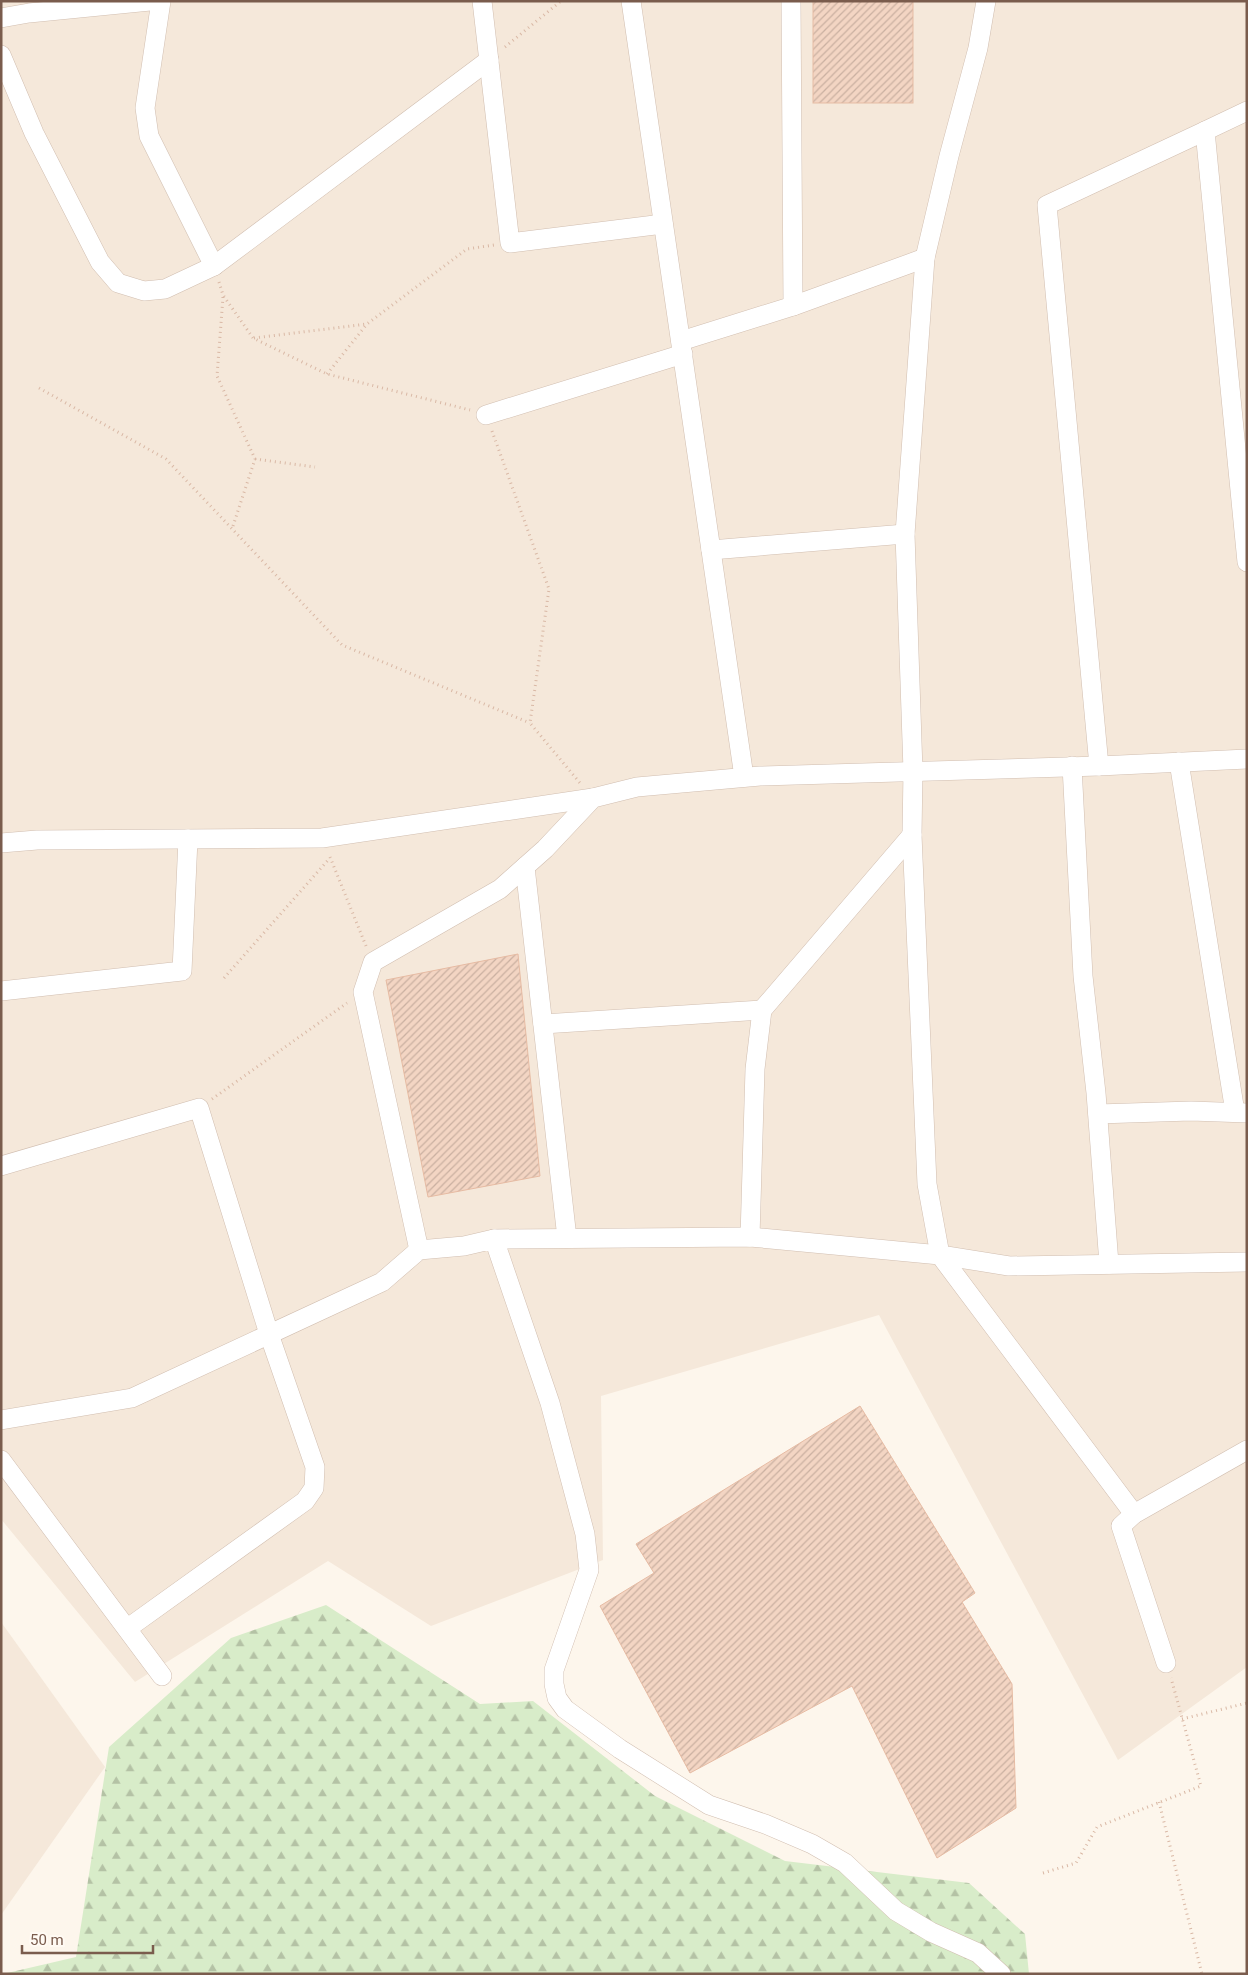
<svg xmlns="http://www.w3.org/2000/svg" width="1248" height="1975" font-family="Roboto,sans-serif">
	<style>
		.residential { fill: #f5e8da }
		.forest { fill: url(#forest-firs) }
		.building { fill: url(#building-hatch); stroke: #e6bba3 }
		.lines { fill: none; stroke-linecap: round; stroke-linejoin: round }
		.minor-casing { stroke: #d1beb0; stroke-width: 20 }
		.path { stroke: #d9b8a5; stroke-width: 3; stroke-dasharray: 1 4; stroke-linecap: butt }
		.minor { stroke: #fff; stroke-width: 19 }
	</style>
	<defs>
		<pattern id="forest-firs" width="22" height="20" patternUnits="userSpaceOnUse" patternTransform="scale(1.25)"><rect width="22" height="20" fill="#d8ecc9"/><path d="M5 1l3.5 6h-7zM16 11l3.5 6h-7z" fill="#b4c2a5"/></pattern>
		<pattern id="building-hatch" width="6" height="6" patternUnits="userSpaceOnUse" patternTransform="scale(1.25)"><rect width="6" height="6" fill="#f3d5c3"/><path d="M-1 1l2-2M0 6l6-6M5 7l2-2" fill="none" stroke="#cab0a1"/></pattern>
	</defs>
	<rect width="100%" height="100%" fill="#fdf6ec"/>
	<!-- residential -->
	<g class="residential">
		<path d="M 1,1 L 1247,1 L 1247,1667 L 1118,1760 L 879,1315 L 601,1396 L 603,1560 L 431,1626 L 328,1561 L 135,1682 L 1,1519 Z"/>
		<path d="M 1,1622 L 105,1767 L 1,1915 Z"/>
	</g>
	<!-- forest -->
	<path class="forest" d="M 326,1605 L 480,1704 L 533,1701 L 655,1796 L 785,1861 L 969,1883 L 1025,1934 L 1029,1974 L 3,1974 L 76,1957 L 109,1747 L 231,1638 Z"/>
	<!-- building -->
	<g class="building">
		<rect x="813" y="1" width="100" height="102"/>
		<path d="M 518,954 L 540,1176 L 428,1197 L 386,980 Z"/>
		<path d="M 860,1406 L 975,1593 L 962,1602 L 1012,1684 L 1016,1808 L 937,1858 L 852,1686 L 690,1773 L 600,1606 L 654,1573 L 636,1544 Z"/>
	</g>
	<g class="lines">
		<defs>
			<g id="minor">
				<path d="M 161,1 L 145,108 L 149,136 L 214,266"/>
				<path d="M 482,1 L 510,243 L 663,224"/>
				<path d="M 631,1 L 744,777"/>
				<path d="M 791,1 L 793,306"/>
				<path d="M 986,1 L 978,48 L 949,156 L 925,258 L 905,534 L 913,771 L 912,835 L 927,1184 L 940,1255 L 1009,1266 L 1247,1262"/>
				<path d="M 1,18 L 29,13 L 150,1"/>
				<path d="M 1,55 L 34,133 L 100,262 L 118,283 L 144,291 L 165,289 L 214,266 L 489,60"/>
				<path d="M 1205,131 L 1247,111"/>
				<path d="M 681,341 L 793,306 L 925,258"/>
				<path d="M 486,415 L 683,354"/>
				<path d="M 711,550 L 905,534"/>
				<path d="M 1179,762 L 1235,1112"/>
				<path d="M 1072,766 L 1083,976 L 1096,1093 L 1109,1264"/>
				<path d="M 1099,766 L 1047,205 L 1205,131 L 1247,562"/>
				<path d="M 1,843 L 37,840 L 322,838 L 593,798"/>
				<path d="M 525,867 L 567,1238"/>
				<path d="M 1,991 L 182,971 L 188,839"/>
				<path d="M 543,1024 L 762,1010"/>
				<path d="M 1098,1114 L 1191,1111 L 1247,1113"/>
				<path d="M 1,1166 L 199,1108 L 269,1334 L 315,1467 L 314,1488 L 305,1501 L 128,1628"/>
				<path d="M 750,1237 L 755,1069 L 762,1010 L 912,835"/>
				<path d="M 494,1239 L 750,1237 L 940,1255 L 1134,1514"/>
				<path d="M 419,1250 L 363,992 L 373,962 L 500,889 L 545,849 L 593,798 L 637,787 L 760,776 L 1099,766 L 1247,759"/>
				<path d="M 1,1420 L 132,1398 L 382,1282 L 419,1250 L 464,1246 L 494,1239 L 550,1403 L 585,1534 L 589,1570 L 554,1670 L 554,1684 L 557,1698 L 565,1709 L 620,1749 L 709,1805 L 765,1824 L 812,1844 L 845,1863 L 896,1911 L 931,1932 L 978,1953 L 1001,1974"/>
				<path d="M 1,1460 L 162,1676"/>
				<path d="M 1166,1663 L 1121,1526 L 1134,1514 L 1247,1450"/>
			</g>
		</defs>
		<!-- minor casing -->
		<use href="#minor" class="minor-casing"/>
		<!-- path -->
		<g class="path">
			<path d="M 505,47 L 561,1"/>
			<path d="M 219,282 L 223,295 L 253,338 L 327,374 L 470,410"/>
			<path d="M 223,297 L 217,376 L 255,459 L 232,529"/>
			<path d="M 254,338 L 367,324 L 467,249 L 494,245"/>
			<path d="M 327,374 L 367,324"/>
			<path d="M 39,388 L 166,459 L 342,645 L 530,723"/>
			<path d="M 492,431 L 549,589 L 530,723 L 580,783"/>
			<path d="M 255,459 L 315,467"/>
			<path d="M 330,857 L 366,946"/>
			<path d="M 224,978 L 330,858"/>
			<path d="M 212,1099 L 347,1003"/>
			<path d="M 1182,1719 L 1247,1703"/>
			<path d="M 1159,1802 L 1202,1974"/>
			<path d="M 1043,1873 L 1076,1863 L 1097,1827 L 1201,1786 L 1171,1678"/>
		</g>
		<!-- minor -->
		<use href="#minor" class="minor"/>
	</g>
	<!-- border -->
	<rect width="1248" height="1975" fill="none" stroke="#7a5c4d" stroke-width="5"/>
	<!-- scale -->
	<path d="M22 1945v8h131v-8" fill="none" stroke="#7a5c4d" stroke-width="2.5"/>
	<text x="30" y="1945" font-size="15" fill="#7a5c4d" stroke="#fffaf3" stroke-width="4" paint-order="stroke">50 m</text>
</svg>
